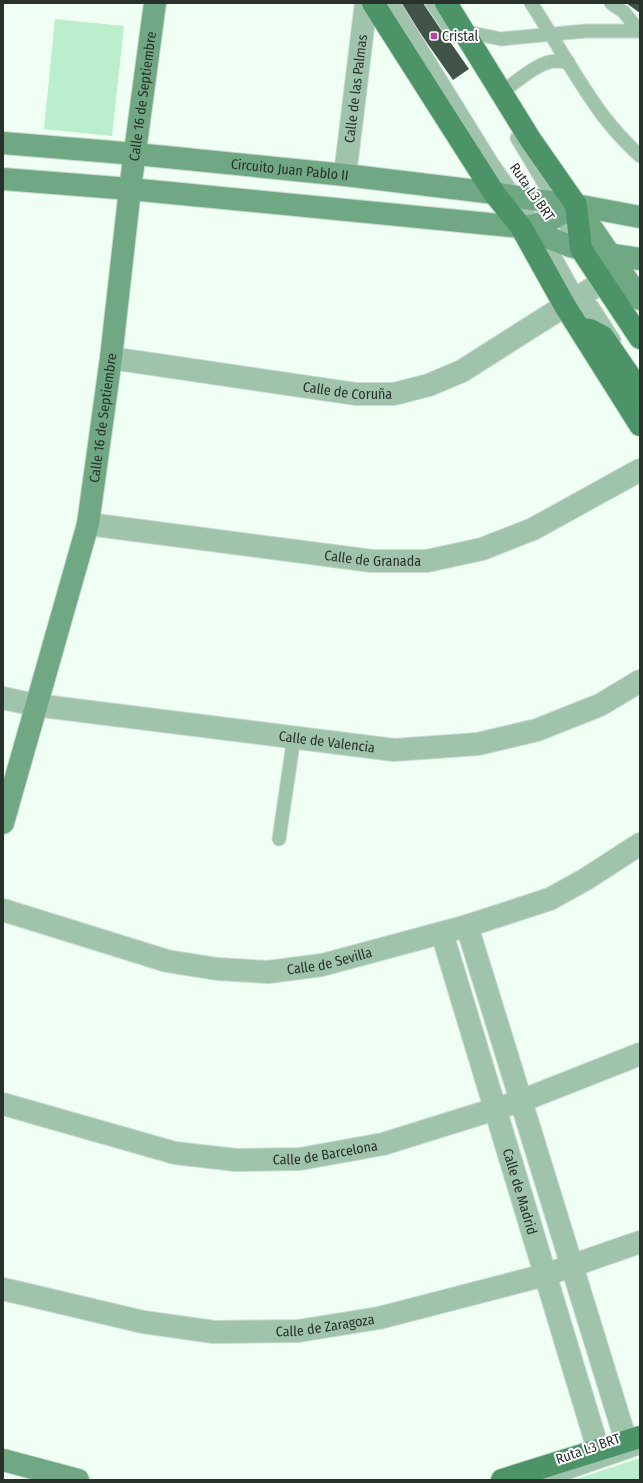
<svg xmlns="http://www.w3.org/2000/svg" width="643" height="1483" font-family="'Fira Sans Condensed',sans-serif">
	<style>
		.green { fill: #bec }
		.building { fill: #425348 }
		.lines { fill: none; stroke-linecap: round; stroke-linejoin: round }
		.lane-casing { stroke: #cbdad0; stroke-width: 15 }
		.street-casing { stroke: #cbdad0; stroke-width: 24 }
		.secondary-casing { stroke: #cbdad0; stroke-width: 24 }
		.primary-casing { stroke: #cbdad0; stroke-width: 24 }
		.lane { stroke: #9fc3ab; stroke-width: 13 }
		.street { stroke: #9fc3ab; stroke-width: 22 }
		.secondary { stroke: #70a884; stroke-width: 22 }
		.primary { stroke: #4c9468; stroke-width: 22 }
		.poi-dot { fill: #b545a1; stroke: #fff; stroke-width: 1.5 }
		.labels { text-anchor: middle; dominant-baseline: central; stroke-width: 4; stroke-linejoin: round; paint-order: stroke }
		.poi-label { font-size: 14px; fill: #29312b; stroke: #fff; text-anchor: start }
		.street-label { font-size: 14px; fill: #29312b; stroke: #fff }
	</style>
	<rect width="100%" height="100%" fill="#effff4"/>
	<!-- green -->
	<g class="green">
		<path d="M 55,19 L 124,26 L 112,136 L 44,129 Z"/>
		<path d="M 640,1458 L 640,1480 L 573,1480 Z"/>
	</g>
	<!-- building -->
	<g class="building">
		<path d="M 399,3 L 423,3 L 469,69 L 453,80 Z"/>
		<path d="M 626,3 L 640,3 L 640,13 Z"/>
	</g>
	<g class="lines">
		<defs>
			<g id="lane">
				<path d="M 393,3 L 492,163 L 544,237 L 581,304 L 599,334"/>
				<path d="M 432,3 L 454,36"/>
				<path d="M 531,3 C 556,41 577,81 604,117 C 615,131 627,144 640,156"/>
				<path d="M 611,3 L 624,12 L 639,31"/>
				<path d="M 463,31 L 501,39 L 586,31 L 640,31"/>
				<path d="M 502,92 C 515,83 531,68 546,63 C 553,60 561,61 568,62"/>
				<path d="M 517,138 L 557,205"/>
				<path d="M 562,213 L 572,248"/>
				<path d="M 592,306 L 614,340"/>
				<path d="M 279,839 L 294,737"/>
				<path d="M 546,1480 L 636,1449"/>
			</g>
			<g id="street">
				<path id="s1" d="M 345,175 L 366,3"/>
				<path id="s2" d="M 111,358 L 356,394 L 394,394 L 429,385 L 462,371 L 618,272"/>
				<path id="s3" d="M 88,524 L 372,561 L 427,561 L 482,549 L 533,529 L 640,470"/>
				<path id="s4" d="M 3,698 L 35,705 L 394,750 L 478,744 L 537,730 L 600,705 L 640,681"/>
				<path id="s5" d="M 3,910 L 167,961 L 217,969 L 268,972 L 322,965 L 467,926 L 550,899 L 586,879 L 640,844"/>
				<path d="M 467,926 L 626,1441"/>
				<path id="s6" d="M 442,933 L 598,1449"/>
				<path id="s7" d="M 3,1104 L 175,1153 L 236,1160 L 300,1159 L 383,1144 L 521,1101 L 640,1054"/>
				<path id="s8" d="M 3,1289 L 143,1322 L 214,1332 L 298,1331 L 379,1318 L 545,1275 L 640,1242"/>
			</g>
			<g id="secondary">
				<path id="s9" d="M 3,143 L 136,154 L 345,175 L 494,193 L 543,201 L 576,205 L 640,217"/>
				<path d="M 3,179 L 130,189 L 521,227 C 546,224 555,218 576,205"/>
				<path d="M 576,205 L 640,299"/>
				<path d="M 521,227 L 570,246 L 587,251 L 640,259"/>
				<path id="s10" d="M 3,823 L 88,524 L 111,358 L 130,189 L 155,3"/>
				<path d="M 3,1460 L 78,1480"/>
			</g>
			<g id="primary">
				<path d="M 373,3 L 494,193 L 521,227 L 565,306 L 640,425"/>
				<path d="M 446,3 L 530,139 L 576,205 L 581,249 L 640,338"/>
				<path d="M 579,328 L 590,330 L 603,337 L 640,391"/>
				<path d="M 502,1480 L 640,1437"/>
			</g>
		</defs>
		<!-- lane casing -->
		<use href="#lane" class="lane-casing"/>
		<!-- street casing -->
		<use href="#street" class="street-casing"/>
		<!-- secondary casing -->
		<use href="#secondary" class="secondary-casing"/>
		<!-- primary casing -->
		<use href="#primary" class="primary-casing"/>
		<!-- lane -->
		<use href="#lane" class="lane"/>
		<!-- street -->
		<use href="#street" class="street"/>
		<!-- secondary -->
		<use href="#secondary" class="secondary"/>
		<!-- primary -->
		<use href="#primary" class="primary"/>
	</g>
	<!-- markers -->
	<rect class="poi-dot" x="430" y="32" width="8" height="8" rx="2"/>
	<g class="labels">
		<!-- poi labels -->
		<g class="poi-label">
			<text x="442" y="36">Cristal</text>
		</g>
		<!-- street labels -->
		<g class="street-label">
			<text stroke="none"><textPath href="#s1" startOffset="87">Calle de las Palmas</textPath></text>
			<text stroke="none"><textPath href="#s10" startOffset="742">Calle 16 de Septiembre</textPath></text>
			<text stroke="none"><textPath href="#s9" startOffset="288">Circuito Juan Pablo II</textPath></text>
			<text transform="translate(532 192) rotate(55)">Ruta L3 BRT</text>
			<text stroke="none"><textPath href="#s2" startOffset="239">Calle de Coruña</textPath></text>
			<text stroke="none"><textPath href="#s10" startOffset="418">Calle 16 de Septiembre</textPath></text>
			<text stroke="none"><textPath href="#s3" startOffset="287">Calle de Granada</textPath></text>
			<text stroke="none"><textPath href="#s4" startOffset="327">Calle de Valencia</textPath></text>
			<text stroke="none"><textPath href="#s5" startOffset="336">Calle de Sevilla</textPath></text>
			<text stroke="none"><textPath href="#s7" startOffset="330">Calle de Barcelona</textPath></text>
			<text stroke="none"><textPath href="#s6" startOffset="270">Calle de Madrid</textPath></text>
			<text stroke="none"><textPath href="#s8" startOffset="327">Calle de Zaragoza</textPath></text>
			<text transform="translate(588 1449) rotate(-19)">Ruta L3 BRT</text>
		</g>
	</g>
	<!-- border -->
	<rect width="643" height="1483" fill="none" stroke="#29312b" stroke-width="8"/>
</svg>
